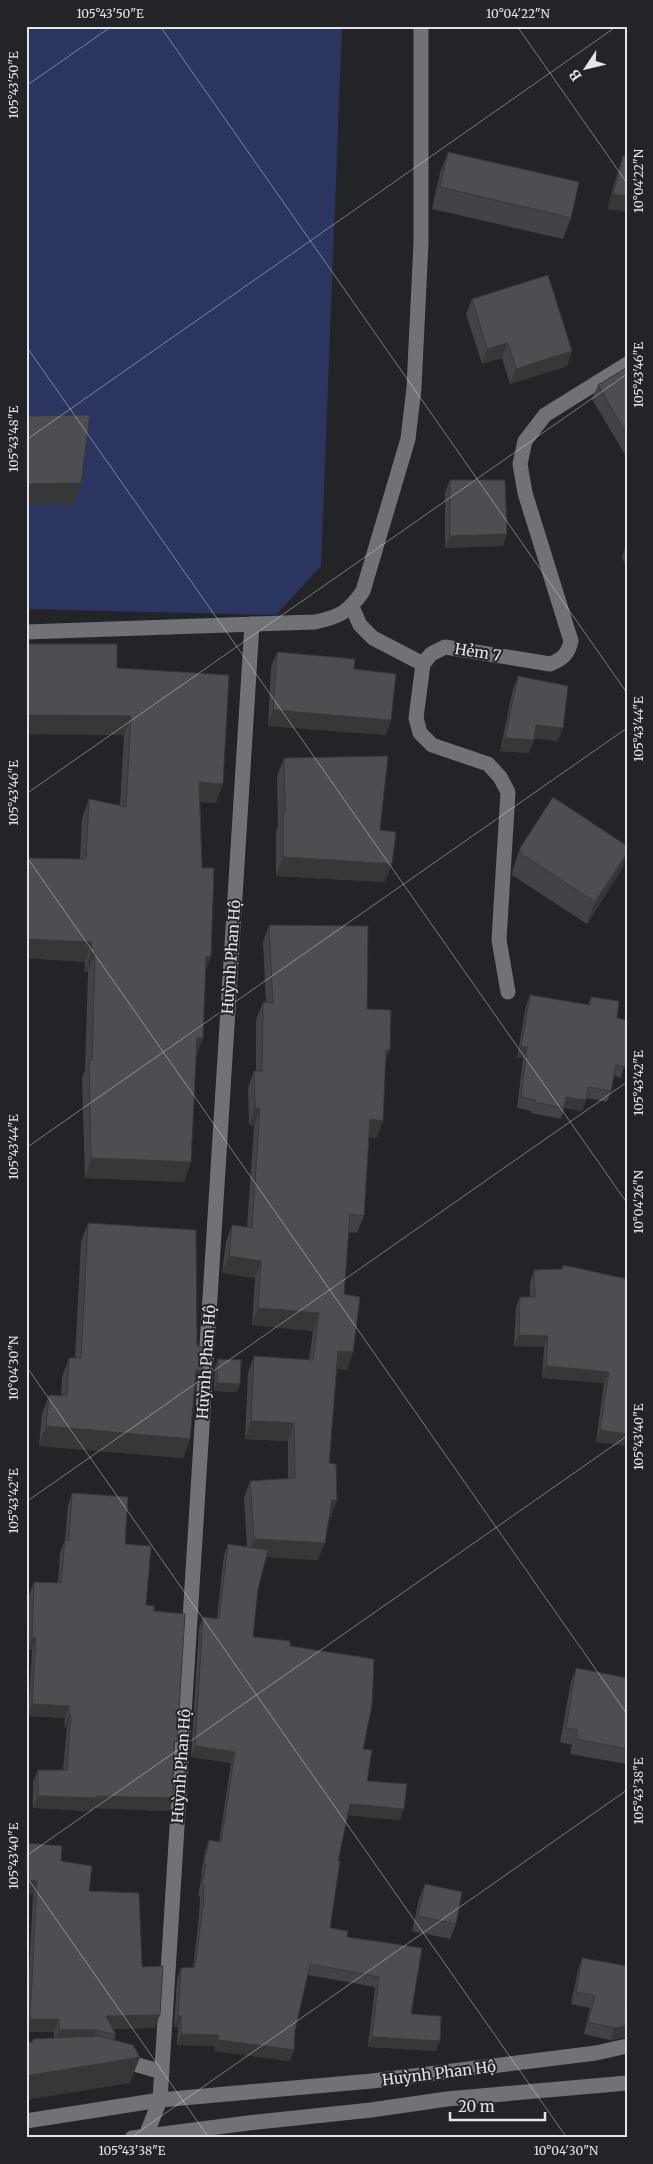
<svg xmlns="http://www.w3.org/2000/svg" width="653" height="2164" font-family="Merriweather,serif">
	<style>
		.green { fill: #2c3560 }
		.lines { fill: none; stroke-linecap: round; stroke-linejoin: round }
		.minor { stroke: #707276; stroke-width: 15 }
		.wall { fill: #424347 }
		.shaded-wall { fill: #363739 }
		.building { fill: #4d4e52; stroke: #363739 }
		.ticks { fill: none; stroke: #e3e4e6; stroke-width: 1; stroke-opacity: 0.45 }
		.labels { text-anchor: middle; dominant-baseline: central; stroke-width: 4; stroke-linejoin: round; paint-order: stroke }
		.street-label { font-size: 15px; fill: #e3e4e6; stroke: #232428 }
		.neatline { fill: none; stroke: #e3e4e6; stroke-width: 2 }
		.ticks-label { font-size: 12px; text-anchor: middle; fill: #e3e4e6 }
	</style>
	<rect width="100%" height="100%" fill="#232428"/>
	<!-- green -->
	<path class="green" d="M 26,26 L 342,26 L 321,566 L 276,615 L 26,609 Z"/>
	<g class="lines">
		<!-- minor -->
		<g class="minor">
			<path d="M 352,607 L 360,625 L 373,638 L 423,664"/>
			<path d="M 26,632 L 315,622 C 339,617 349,612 363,591 L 408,439 L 414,388 L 421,243 L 421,26"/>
			<path d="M 508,992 L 499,940 L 508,792 L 500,777 L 488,764 L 432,745 L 420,733 L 416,718 L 423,664 L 431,654 L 445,647 L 550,664 C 563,659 568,654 571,641 L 525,493 L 520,464 L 525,441 L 545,415 L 627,364"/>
			<path d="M 117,2059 L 162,2072"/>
			<path d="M 26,2121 L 160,2100 L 372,2081 L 596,2053 L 627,2046"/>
			<path d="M 132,2138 L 248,2123 L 371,2110 L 447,2099 L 627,2083"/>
			<path d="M 145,2138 L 160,2100 L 252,624"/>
		</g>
	</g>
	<!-- wall -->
	<g class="wall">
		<path d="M 448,152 L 571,218 L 563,239 L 432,209 L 440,173 Z"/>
		<path d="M 623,156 L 627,156 L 607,209 L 618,171 Z"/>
		<path d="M 472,299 L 572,351 L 567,366 L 510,384 L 502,358 L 482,364 L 466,314 Z"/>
		<path d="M 627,369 L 627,458 L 592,399 L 598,385 Z"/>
		<path d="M 450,480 L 503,546 L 445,548 L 445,492 Z"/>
		<path d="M 627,543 L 627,569 L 622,557 Z"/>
		<path d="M 26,644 L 117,668 L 216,803 L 200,802 L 206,971 L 196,1057 L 184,1182 L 85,1178 L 82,1079 L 85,1069 L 88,972 L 84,972 L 85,962 L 26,958 L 26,858 L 80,859 L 82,818 L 89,799 L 120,805 L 124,735 L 26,734 Z"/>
		<path d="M 277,652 L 354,669 L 391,720 L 386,735 L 268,726 L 271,667 Z"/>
		<path d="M 518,676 L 558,741 L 534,738 L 529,753 L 500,751 L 513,689 Z"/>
		<path d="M 284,758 L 380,830 L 392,864 L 385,882 L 276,876 L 276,832 L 278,826 L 277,776 Z"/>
		<path d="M 520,848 L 622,869 L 587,924 L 512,875 L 513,869 Z"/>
		<path d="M 269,925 L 367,1009 L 386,1060 L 377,1138 L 368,1137 L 364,1216 L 357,1233 L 348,1232 L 344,1294 L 347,1370 L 337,1368 L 329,1463 L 337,1500 L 331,1517 L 329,1517 L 318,1560 L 266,1557 L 258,1589 L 253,1637 L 290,1646 L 363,1749 L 367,1781 L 404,1809 L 400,1820 L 348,1815 L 338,1861 L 330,1928 L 347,1937 L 411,2014 L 436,2051 L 368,2047 L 375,1987 L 308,1975 L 295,2030 L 294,2050 L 290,2061 L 214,2051 L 215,2046 L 177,2045 L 178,2027 L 174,2027 L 177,1979 L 181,1968 L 193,1968 L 199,1917 L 200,1896 L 198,1896 L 202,1875 L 201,1875 L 205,1851 L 209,1840 L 219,1842 L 231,1763 L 191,1757 L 199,1628 L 203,1617 L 217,1618 L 224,1555 L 228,1544 L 247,1547 L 244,1498 L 250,1481 L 288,1479 L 288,1441 L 245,1439 L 248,1373 L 254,1356 L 309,1360 L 313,1331 L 252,1325 L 255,1278 L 222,1273 L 226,1242 L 232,1225 L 247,1227 L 254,1126 L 249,1125 L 248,1088 L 254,1071 L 256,1071 L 256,1020 L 263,1002 L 266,1003 L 263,942 Z"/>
		<path d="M 530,995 L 588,1005 L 591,997 L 617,1018 L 627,1020 L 627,1063 L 625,1063 L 621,1078 L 614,1076 L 611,1091 L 607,1102 L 587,1098 L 582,1111 L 564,1108 L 561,1119 L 531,1113 L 531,1111 L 517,1108 L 523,1058 L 517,1058 L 526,1006 Z"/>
		<path d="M 88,1223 L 197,1346 L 202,1371 L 195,1390 L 190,1439 L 183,1458 L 39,1446 L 42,1414 L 49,1395 L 61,1396 L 62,1377 L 69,1358 L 75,1358 L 81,1242 Z"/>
		<path d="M 563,1265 L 627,1279 L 627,1446 L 596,1442 L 604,1383 L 542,1378 L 544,1347 L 514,1346 L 516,1308 L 520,1297 L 530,1297 L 530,1282 L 534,1270 L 561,1269 Z"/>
		<path d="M 218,1359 L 240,1384 L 237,1392 L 214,1391 L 215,1367 Z"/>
		<path d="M 72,1493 L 125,1544 L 146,1605 L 154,1611 L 174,1749 L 173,1798 L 169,1811 L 93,1808 L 92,1811 L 33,1808 L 33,1782 L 38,1770 L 63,1770 L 67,1727 L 64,1727 L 65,1718 L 28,1716 L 32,1650 L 28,1650 L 29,1595 L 34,1582 L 58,1583 L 60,1552 L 65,1540 L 68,1505 Z"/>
		<path d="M 576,1668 L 627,1678 L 627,1764 L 570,1754 L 572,1745 L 560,1742 L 571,1682 Z"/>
		<path d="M 26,1843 L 61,1861 L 89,1891 L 142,1967 L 155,2028 L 112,2029 L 116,2035 L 114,2040 L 130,2083 L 32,2042 L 33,2039 L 54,2038 L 54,2032 L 26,2032 L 33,1894 L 26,1893 Z"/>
		<path d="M 425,1884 L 456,1924 L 450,1939 L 412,1931 L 419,1899 Z"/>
		<path d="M 582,1958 L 625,2006 L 627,2007 L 627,2037 L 610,2040 L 584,2034 L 590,2008 L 571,2004 L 578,1970 Z"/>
	</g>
	<!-- shaded-wall -->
	<g class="shaded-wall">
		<path d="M 613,194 L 627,196 L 627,212 L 607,209 Z"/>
		<path d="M 508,343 L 502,358 L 482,364 L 487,349 Z"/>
		<path d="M 572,351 L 567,366 L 510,384 L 516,369 Z"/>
		<path d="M 81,483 L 74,504 L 26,505 L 26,484 Z"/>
		<path d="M 507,534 L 503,546 L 445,548 L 450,536 Z"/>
		<path d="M 273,710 L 391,720 L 386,735 L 268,726 Z"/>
		<path d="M 26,715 L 131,716 L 124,735 L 26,734 Z"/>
		<path d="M 536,725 L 563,728 L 558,741 L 531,738 Z"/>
		<path d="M 505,738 L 534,740 L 529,753 L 500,751 Z"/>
		<path d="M 199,782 L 223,784 L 216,803 L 193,801 Z"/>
		<path d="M 627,853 L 627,857 L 622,869 L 587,924 L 595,902 Z"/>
		<path d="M 283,857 L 392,864 L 385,882 L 276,876 Z"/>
		<path d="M 26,939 L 92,942 L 85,962 L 26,958 Z"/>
		<path d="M 91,953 L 95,953 L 88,972 L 84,972 Z"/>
		<path d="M 206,957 L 211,957 L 204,976 Z"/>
		<path d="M 197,1038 L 203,1038 L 196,1057 Z"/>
		<path d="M 521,1047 L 527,1047 L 523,1058 L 517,1058 Z"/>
		<path d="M 386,1050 L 390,1050 L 383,1067 Z"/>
		<path d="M 566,1097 L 586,1100 L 582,1111 L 564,1108 Z"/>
		<path d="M 255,1108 L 260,1108 L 254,1126 L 249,1125 Z"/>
		<path d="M 370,1119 L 383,1121 L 377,1138 L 363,1136 Z"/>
		<path d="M 91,1158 L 191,1162 L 184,1182 L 85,1178 Z"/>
		<path d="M 229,1256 L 261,1261 L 255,1278 L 222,1273 Z"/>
		<path d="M 258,1308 L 319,1313 L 313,1331 L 252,1325 Z"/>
		<path d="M 519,1335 L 548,1336 L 544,1347 L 514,1346 Z"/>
		<path d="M 338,1351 L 353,1352 L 347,1370 L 332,1368 Z"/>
		<path d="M 546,1366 L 609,1372 L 604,1383 L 542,1378 Z"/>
		<path d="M 196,1370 L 202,1371 L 195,1390 Z"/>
		<path d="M 217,1383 L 240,1384 L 237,1392 L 214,1391 Z"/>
		<path d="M 251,1421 L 294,1423 L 288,1441 L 245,1439 Z"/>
		<path d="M 46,1426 L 190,1439 L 183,1458 L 39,1446 Z"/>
		<path d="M 600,1430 L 627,1434 L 627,1446 L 596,1442 Z"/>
		<path d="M 332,1500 L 337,1500 L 331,1517 L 326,1517 Z"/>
		<path d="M 254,1539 L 325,1543 L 318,1560 L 248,1556 Z"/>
		<path d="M 32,1638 L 36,1638 L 32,1650 L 28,1650 Z"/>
		<path d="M 32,1704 L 69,1706 L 65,1718 L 28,1716 Z"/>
		<path d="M 69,1715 L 71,1715 L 67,1727 L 64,1727 Z"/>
		<path d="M 195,1746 L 235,1752 L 231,1763 L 191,1757 Z"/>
		<path d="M 38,1796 L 97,1796 L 173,1798 L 169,1811 L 93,1808 L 92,1811 L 33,1808 Z"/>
		<path d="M 350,1804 L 404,1809 L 400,1820 L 346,1815 Z"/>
		<path d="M 26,1880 L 37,1881 L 33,1894 L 26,1893 Z"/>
		<path d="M 160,2015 L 155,2028 L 101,2029 L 106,2016 Z"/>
		<path d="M 178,2016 L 181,2016 L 178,2027 L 174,2027 Z"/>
		<path d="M 30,2019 L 59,2019 L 54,2032 L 26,2032 Z"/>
		<path d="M 627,2026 L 627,2037 L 610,2040 L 614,2028 Z"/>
		<path d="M 59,2030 L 96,2030 L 91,2043 L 54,2043 Z"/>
		<path d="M 181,2034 L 219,2035 L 215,2046 L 177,2045 Z"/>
		<path d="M 372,2037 L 440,2041 L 436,2051 L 368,2047 Z"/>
		<path d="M 218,2040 L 294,2050 L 290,2061 L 214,2051 Z"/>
		<path d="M 140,2057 L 130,2083 L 26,2100 L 26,2076 Z"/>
	</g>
	<!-- building -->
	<g class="building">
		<path d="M 448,152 L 579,182 L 571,218 L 440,187 Z"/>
		<path d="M 623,156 L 627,156 L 627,196 L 613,194 Z"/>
		<path d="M 548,275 L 572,351 L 516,369 L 508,343 L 487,349 L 472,299 Z"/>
		<path d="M 626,368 L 627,369 L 627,435 L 598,385 Z"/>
		<path d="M 90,415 L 81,483 L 26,484 L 26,416 Z"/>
		<path d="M 450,480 L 505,480 L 507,534 L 450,536 Z"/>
		<path d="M 26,644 L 117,644 L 117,668 L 229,675 L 223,784 L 199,782 L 202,868 L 214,868 L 211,957 L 206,957 L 203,1038 L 197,1038 L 191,1162 L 91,1158 L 89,1060 L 92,1060 L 95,953 L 91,953 L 92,942 L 26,939 L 26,858 L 86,859 L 89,799 L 126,807 L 131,716 L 26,715 Z"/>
		<path d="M 277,652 L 355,659 L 354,669 L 396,674 L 391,720 L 273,710 Z"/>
		<path d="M 518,676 L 568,686 L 563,728 L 536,725 L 534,740 L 505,738 Z"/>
		<path d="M 388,756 L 380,830 L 396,832 L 392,864 L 283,857 L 283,813 L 285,813 L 284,758 Z"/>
		<path d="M 553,797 L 627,846 L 627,853 L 595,902 L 520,853 L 520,848 Z"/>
		<path d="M 269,925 L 368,926 L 367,1009 L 391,1010 L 390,1050 L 386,1050 L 383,1121 L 370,1119 L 364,1216 L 350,1214 L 344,1294 L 360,1297 L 353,1352 L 338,1351 L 329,1463 L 336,1464 L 337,1500 L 332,1500 L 325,1543 L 254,1539 L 250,1481 L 295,1478 L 294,1423 L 251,1421 L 254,1356 L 313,1360 L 319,1313 L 258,1308 L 261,1261 L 229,1256 L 232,1225 L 252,1228 L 260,1108 L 255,1108 L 254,1071 L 262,1071 L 263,1002 L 273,1003 Z"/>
		<path d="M 530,995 L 590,1005 L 591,997 L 619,1001 L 617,1018 L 627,1020 L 627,1057 L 625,1067 L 616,1065 L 611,1091 L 588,1087 L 586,1100 L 566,1097 L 564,1108 L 535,1102 L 535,1100 L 521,1097 L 527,1047 L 521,1047 Z"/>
		<path d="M 88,1223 L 196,1230 L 197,1346 L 203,1347 L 202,1371 L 196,1370 L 190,1439 L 46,1426 L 49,1395 L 67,1396 L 69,1358 L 81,1358 Z"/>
		<path d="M 563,1265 L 627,1279 L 627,1434 L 600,1430 L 609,1372 L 546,1366 L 548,1336 L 519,1335 L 520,1297 L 535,1297 L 534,1270 L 563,1269 Z"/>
		<path d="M 218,1359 L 241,1360 L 240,1384 L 217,1383 Z"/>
		<path d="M 72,1493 L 128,1497 L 125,1544 L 151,1546 L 146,1605 L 154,1606 L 154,1611 L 185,1614 L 177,1742 L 174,1741 L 173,1798 L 97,1796 L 96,1798 L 38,1796 L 38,1770 L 67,1770 L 71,1715 L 69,1715 L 69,1706 L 32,1704 L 36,1638 L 32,1638 L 34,1582 L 61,1583 L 65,1540 L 69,1540 Z"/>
		<path d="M 228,1544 L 268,1550 L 258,1589 L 253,1637 L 290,1641 L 290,1646 L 374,1659 L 372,1705 L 363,1749 L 372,1750 L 367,1781 L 407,1784 L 404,1809 L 350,1804 L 338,1861 L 340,1861 L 330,1928 L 348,1931 L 347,1937 L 422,1948 L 411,2014 L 441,2016 L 440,2041 L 372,2037 L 379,1977 L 310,1964 L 295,2030 L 294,2050 L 218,2040 L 219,2035 L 181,2034 L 181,2016 L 178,2016 L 181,1968 L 195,1967 L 203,1906 L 204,1885 L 202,1885 L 206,1865 L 204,1864 L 209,1840 L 221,1842 L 235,1752 L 195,1746 L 203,1617 L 219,1619 Z"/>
		<path d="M 576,1668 L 627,1678 L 627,1749 L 576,1739 L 577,1730 L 566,1728 Z"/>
		<path d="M 26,1843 L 62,1846 L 61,1861 L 92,1866 L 89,1891 L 139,1893 L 142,1967 L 163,1966 L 160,2015 L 106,2016 L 116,2035 L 96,2030 L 59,2030 L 59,2019 L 30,2019 L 37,1881 L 26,1880 Z"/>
		<path d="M 425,1884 L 462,1892 L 456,1924 L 418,1916 Z"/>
		<path d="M 582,1958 L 627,1966 L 627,2000 L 625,2006 L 627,2007 L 627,2026 L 614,2028 L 588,2022 L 595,1996 L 576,1992 Z"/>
		<path d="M 99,2036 L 133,2045 L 140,2057 L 26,2076 L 26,2042 L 33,2042 L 33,2039 Z"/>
	</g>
	<!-- ticks -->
	<path class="ticks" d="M 160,26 L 627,693M 517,26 L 627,183M 26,86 L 112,26M 26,346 L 627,1203M 26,440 L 617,26M 26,794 L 627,374M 26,856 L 627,1714M 26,1148 L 627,728M 26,1366 L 567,2138M 26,1502 L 627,1082M 26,1856 L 627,1436M 26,1876 L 209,2138M 130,2138 L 627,1790"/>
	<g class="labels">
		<!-- street labels -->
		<g class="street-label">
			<text transform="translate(478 652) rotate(9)">Hẻm 7</text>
			<text transform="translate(231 957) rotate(-86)">Huỳnh Phan Hộ</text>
			<text transform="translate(206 1362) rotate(-86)">Huỳnh Phan Hộ</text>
			<text transform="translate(181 1766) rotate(-86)">Huỳnh Phan Hộ</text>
			<text transform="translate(439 2073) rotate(-7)">Huỳnh Phan Hộ</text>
		</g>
	</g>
	<!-- border -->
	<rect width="653" height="2164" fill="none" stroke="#232428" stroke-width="55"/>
	<!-- north arrow -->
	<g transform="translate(586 68) rotate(235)" stroke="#232428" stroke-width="4" paint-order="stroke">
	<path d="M0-4L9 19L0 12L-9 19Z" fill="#e3e4e6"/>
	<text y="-8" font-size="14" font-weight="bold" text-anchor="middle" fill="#e3e4e6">B</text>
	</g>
	<!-- scale -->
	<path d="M450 2112v8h95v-8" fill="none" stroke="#e3e4e6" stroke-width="2.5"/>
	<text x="458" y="2112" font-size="15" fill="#e3e4e6" stroke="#232428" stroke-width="4" paint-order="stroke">20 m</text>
	<rect x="28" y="28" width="598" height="2108" class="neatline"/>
	<g class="ticks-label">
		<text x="110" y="18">105°43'50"E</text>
		<text x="518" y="18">10°04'22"N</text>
		<text transform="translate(14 85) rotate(-90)" y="4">105°43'50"E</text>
		<text transform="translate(639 181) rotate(-90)" y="4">10°04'22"N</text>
		<text transform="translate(639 375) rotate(-90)" y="4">105°43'46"E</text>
		<text transform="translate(14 439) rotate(-90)" y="4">105°43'48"E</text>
		<text transform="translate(639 729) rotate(-90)" y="4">105°43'44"E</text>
		<text transform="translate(14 793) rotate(-90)" y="4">105°43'46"E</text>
		<text transform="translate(639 1083) rotate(-90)" y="4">105°43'42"E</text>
		<text transform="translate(14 1147) rotate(-90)" y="4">105°43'44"E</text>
		<text transform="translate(639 1202) rotate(-90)" y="4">10°04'26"N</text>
		<text transform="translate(14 1368) rotate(-90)" y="4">10°04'30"N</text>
		<text transform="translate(639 1437) rotate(-90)" y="4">105°43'40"E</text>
		<text transform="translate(14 1501) rotate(-90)" y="4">105°43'42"E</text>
		<text transform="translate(639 1791) rotate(-90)" y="4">105°43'38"E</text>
		<text transform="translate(14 1856) rotate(-90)" y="4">105°43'40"E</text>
		<text x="132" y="2155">105°43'38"E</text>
		<text x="566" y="2155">10°04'30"N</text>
	</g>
</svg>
